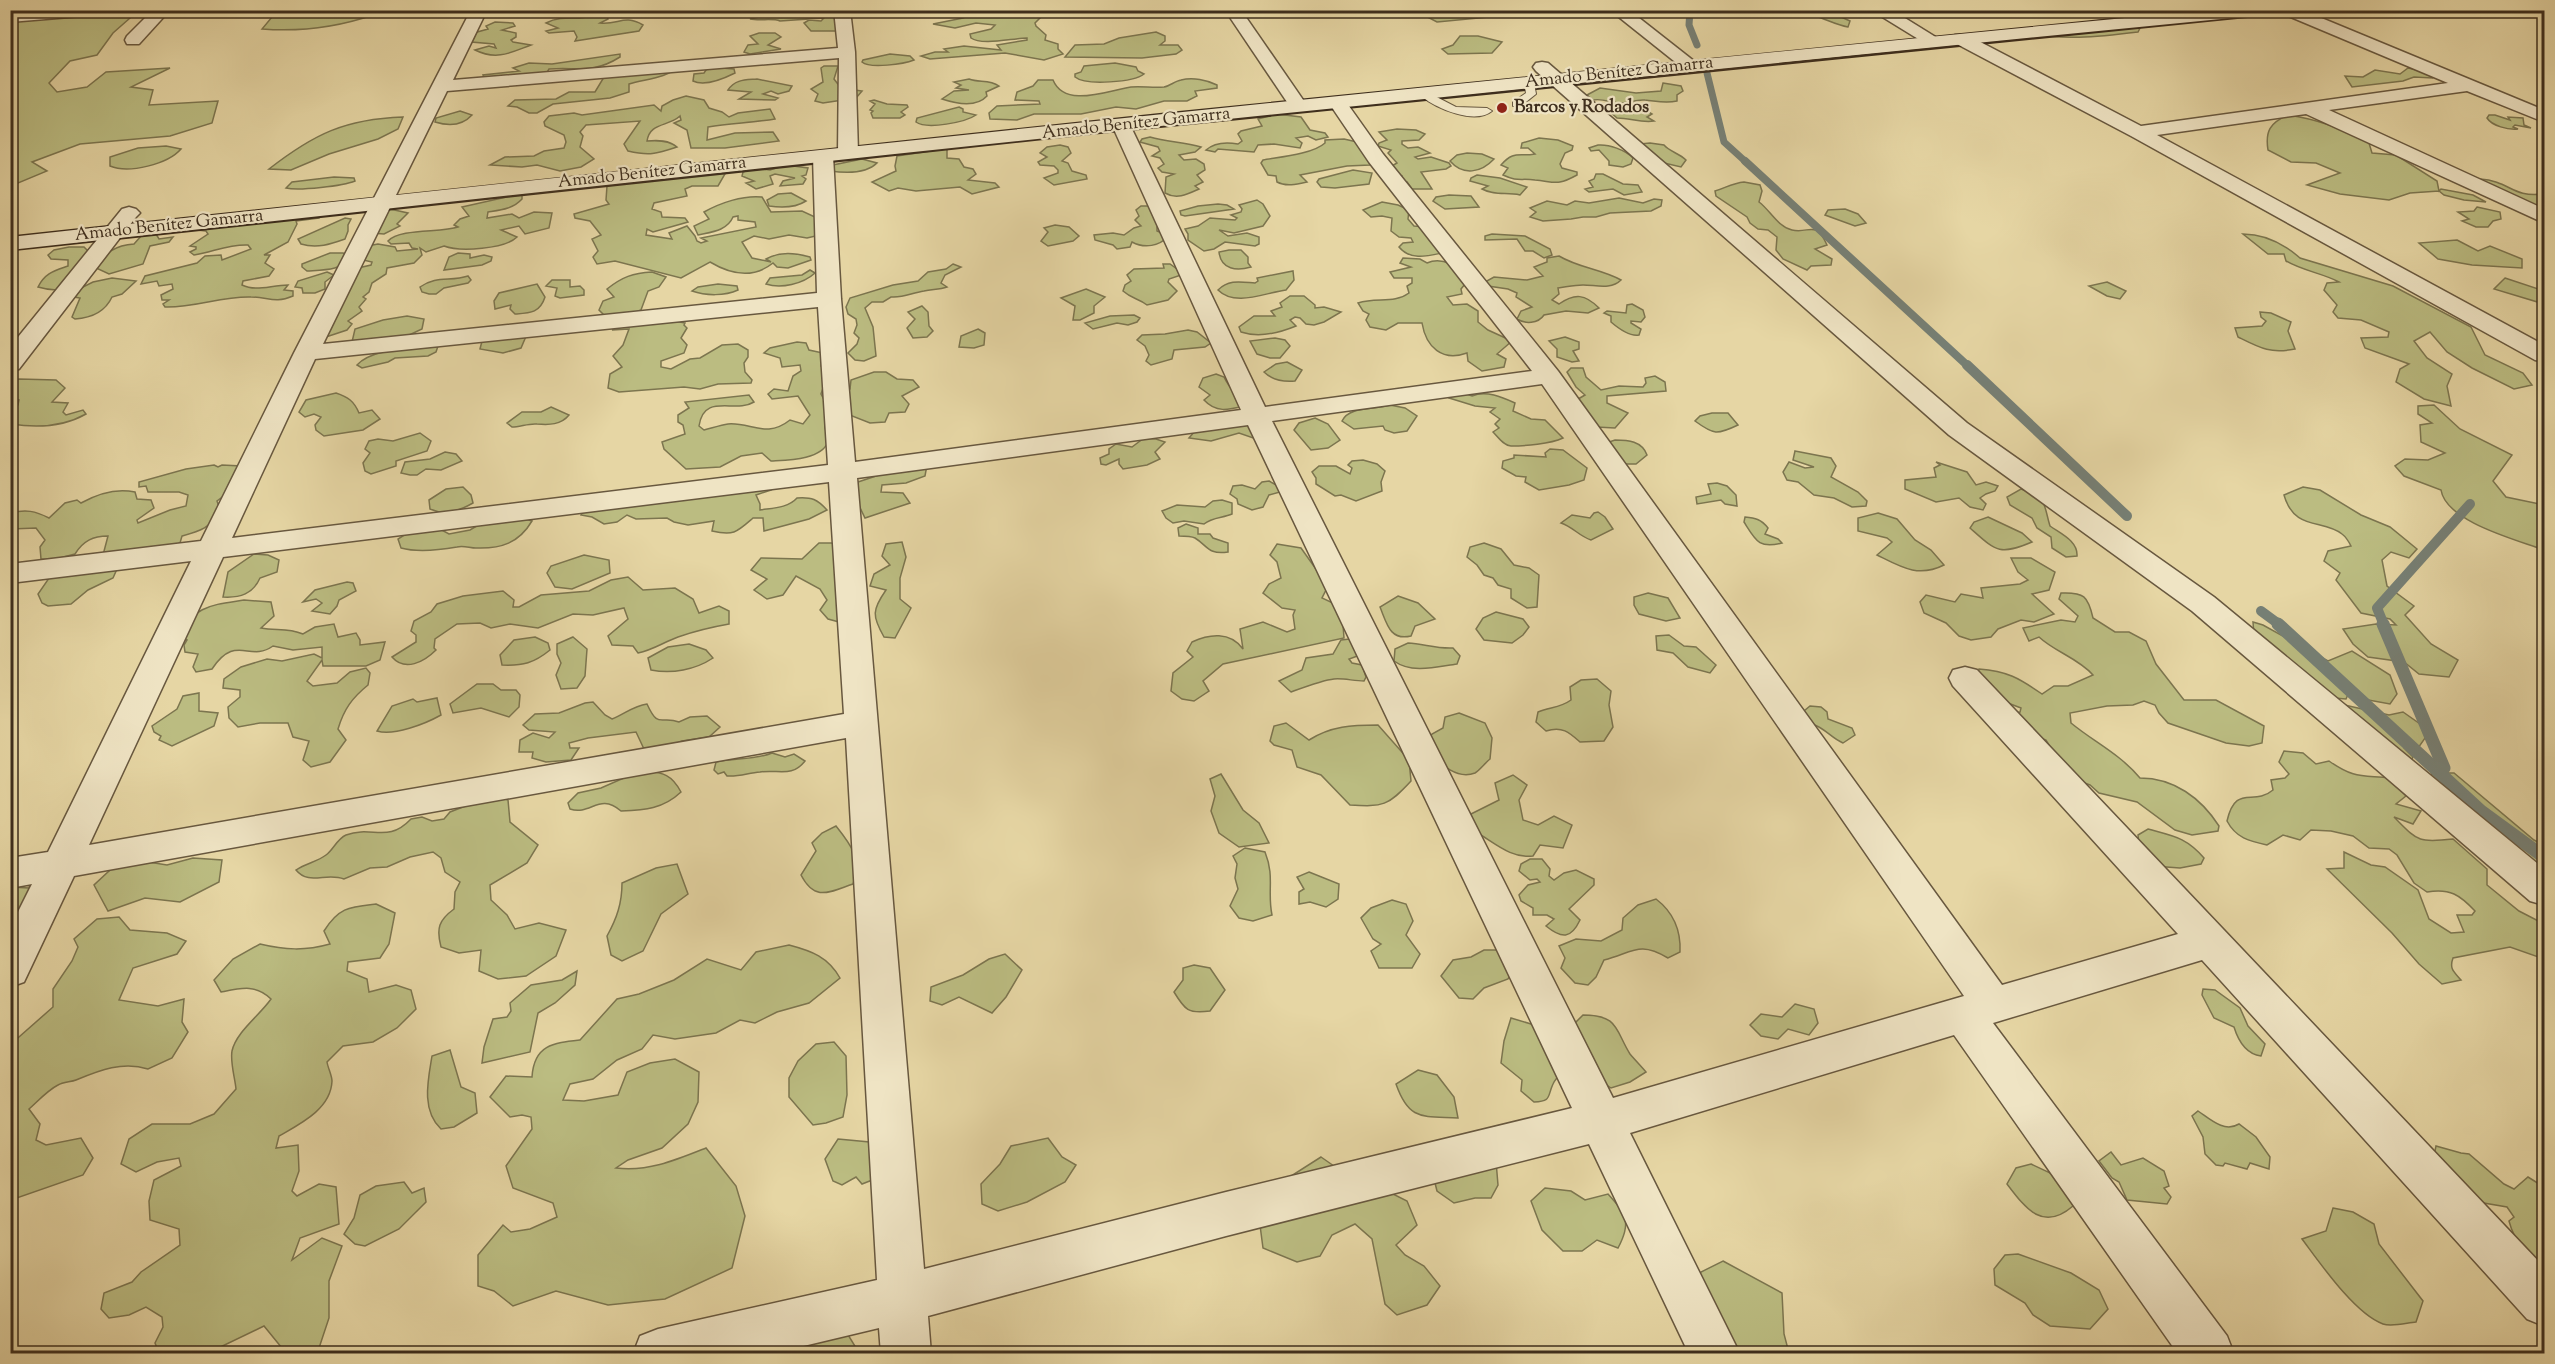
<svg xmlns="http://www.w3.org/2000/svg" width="2555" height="1364" font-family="'Sorts Mill Goudy',serif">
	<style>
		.green { fill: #bbbc81; stroke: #7c754f; stroke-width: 1.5 }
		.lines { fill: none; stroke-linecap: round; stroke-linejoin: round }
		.stream-far3 { stroke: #768076; stroke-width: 7 }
		.stream-far2 { stroke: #768076; stroke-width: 8 }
		.stream-far1 { stroke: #768076; stroke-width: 10 }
		.stream { stroke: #768076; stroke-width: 13 }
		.service-casing { stroke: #68583f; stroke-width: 2 }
		.minor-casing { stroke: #68583f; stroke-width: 3 }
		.secondary-casing { stroke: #3e2e1d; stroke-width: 3 }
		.service { fill: #efe4c4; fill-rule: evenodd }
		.minor { fill: #efe4c4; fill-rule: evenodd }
		.secondary { fill: #efe4c4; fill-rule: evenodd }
		.poi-dot { fill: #8f2418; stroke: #efe4c4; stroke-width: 2 }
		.labels { text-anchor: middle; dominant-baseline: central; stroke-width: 4.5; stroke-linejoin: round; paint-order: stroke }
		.far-street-label { font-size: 18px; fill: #3e2e1d; stroke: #efe4c4 }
		.far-poi-label { font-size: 18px; font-weight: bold; fill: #3e2e1d; stroke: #efe4c4; text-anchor: start }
	</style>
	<rect width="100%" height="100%" fill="#e6d6a4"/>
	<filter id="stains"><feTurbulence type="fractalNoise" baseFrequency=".00333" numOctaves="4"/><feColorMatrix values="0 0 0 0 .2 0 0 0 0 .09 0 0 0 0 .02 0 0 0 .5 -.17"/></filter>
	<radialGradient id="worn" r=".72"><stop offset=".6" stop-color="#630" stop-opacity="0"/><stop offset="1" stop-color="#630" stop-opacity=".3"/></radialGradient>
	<!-- green -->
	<g class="green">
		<path d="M 633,10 L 607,15 L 608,19 L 600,23 C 619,25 624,14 643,25 L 639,31 L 575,41 L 577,37 L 574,31 L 549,33 L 546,31 L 558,28 L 546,23 C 563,14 580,21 589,16 L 579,11 Z"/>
		<path d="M 991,10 L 1037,11 L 1042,16 L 1035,23 L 1036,26 L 1046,35 L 1045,40 L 1058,44 L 1058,49 L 1063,54 L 1044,60 L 1005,53 L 930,59 L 921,56 L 935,52 L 948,52 L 944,49 L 964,46 L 1001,50 L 997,45 L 1027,40 L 1027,38 C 1013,38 982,46 971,38 L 970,34 L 991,29 L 995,25 L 976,23 L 955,28 L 933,24 L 963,18 L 972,14 L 994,12 Z"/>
		<path d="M 138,11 L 113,33 L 97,55 L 70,61 L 49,83 L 57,92 L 87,87 L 106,72 L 170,68 L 131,87 L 153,90 L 149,105 L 218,101 L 212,123 L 170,136 L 80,144 L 32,162 L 47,171 L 11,186 L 10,21 Z"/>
		<path d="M 277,11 L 305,11 L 303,13 L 373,15 C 335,28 301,32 262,29 Z"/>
		<path d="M 1382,11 L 1494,11 L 1500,16 L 1437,22 L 1416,11 L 1385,13 Z"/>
		<path d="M 1780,11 L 1828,11 L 1850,21 L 1848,27 C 1836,25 1826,19 1815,16 C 1803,12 1791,14 1780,11 Z"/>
		<path d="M 782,12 L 832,12 L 837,14 L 838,31 L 811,31 L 804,23 L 809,20 L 821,21 L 824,18 L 780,21 C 773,18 760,21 750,19 Z"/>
		<path d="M 2115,18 L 2142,24 L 2138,32 C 2098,37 2060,41 2020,32 Z"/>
		<path d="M 495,22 L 513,23 L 515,26 L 502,30 L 516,33 L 516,37 L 511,40 L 513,42 L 531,45 C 512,52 497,61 475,50 L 489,46 L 496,48 L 494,44 L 460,41 L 463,36 L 488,29 L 486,26 Z"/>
		<path d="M 1156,32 L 1165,36 L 1165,41 L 1160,45 L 1178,45 L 1182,50 L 1176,54 L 1142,58 L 1065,57 L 1075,45 L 1104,44 L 1119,38 Z"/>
		<path d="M 759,33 L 775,33 L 781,37 L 768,45 L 781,49 L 750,54 L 744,52 L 748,45 L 758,44 L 750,36 Z"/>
		<path d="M 1460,36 L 1478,36 L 1502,42 L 1492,53 L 1448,54 L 1442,49 L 1453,45 Z"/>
		<path d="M 620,54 L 620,57 C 593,74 579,67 549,69 L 546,74 L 484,78 L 483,75 L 519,71 L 513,68 L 529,63 L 552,64 Z"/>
		<path d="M 890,54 L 910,56 L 914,60 C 904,64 870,69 862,62 L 863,60 Z"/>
		<path d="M 1115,63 L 1136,67 L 1138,71 L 1144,74 C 1134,82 1086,86 1075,77 L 1075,74 L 1081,72 L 1084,66 Z"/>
		<path d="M 824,66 L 838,66 L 834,79 L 841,88 L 862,91 L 856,98 L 823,103 L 815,101 L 818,94 L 811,89 L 823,82 L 821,68 Z"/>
		<path d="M 678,67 C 667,78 645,79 629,84 L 629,92 L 610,98 L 553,104 L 537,113 L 529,113 L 517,107 L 508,106 L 515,100 L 556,99 L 569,92 L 595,92 L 604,77 Z"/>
		<path d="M 708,67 L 734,69 L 735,73 C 723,79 705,87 693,81 L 694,74 L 704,73 Z"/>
		<path d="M 2408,68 L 2428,72 L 2432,78 L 2414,77 L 2403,81 L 2352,87 L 2345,76 L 2363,77 L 2375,70 L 2400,74 Z"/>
		<path d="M 757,79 L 792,86 L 789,91 L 778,94 L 771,91 L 763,94 L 778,98 L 775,100 L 739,99 L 751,92 L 728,90 C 735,79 746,80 757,79 Z"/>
		<path d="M 969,79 C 979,83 989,79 999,86 L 986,92 L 987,96 C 976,108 957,104 942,99 L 954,91 L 969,90 L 956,88 L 961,85 L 954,82 Z"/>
		<path d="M 1038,80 L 1053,80 C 1065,109 1109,90 1131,87 C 1142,86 1153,88 1164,87 C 1170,86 1175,81 1181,80 C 1193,77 1207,80 1217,85 L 1217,88 L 1195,91 L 1197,96 L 1187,101 L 1164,101 L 1136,109 L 1116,107 L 1081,114 L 1034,114 L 1017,120 L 990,119 L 989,113 L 997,106 L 1040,104 L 1039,101 L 1015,100 L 1017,92 L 1033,86 Z"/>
		<path d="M 1663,83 L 1681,86 L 1683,91 L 1677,95 L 1677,101 C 1665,104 1656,101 1645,100 C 1637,99 1628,103 1621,103 C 1610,103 1604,98 1593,100 L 1587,95 L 1600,88 L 1636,93 L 1661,91 Z"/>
		<path d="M 686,96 L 704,100 L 709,108 L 722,112 L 729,117 L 738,113 L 770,109 L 775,119 C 752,123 731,123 708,127 L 707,140 L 735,133 L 773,132 L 779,141 L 725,148 L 691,148 L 687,130 L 674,123 L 681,120 L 680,116 C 668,127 650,122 647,141 C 658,140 669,140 677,147 C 656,154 649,156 628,151 L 624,144 L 640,121 L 586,125 L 580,132 L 583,136 L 580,147 L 594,159 L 581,167 L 560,171 L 537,165 L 522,167 L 490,165 L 505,157 L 534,156 L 544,151 L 564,148 L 566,142 L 564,135 L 545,126 L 544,122 L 549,116 L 574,113 L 582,115 L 654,105 L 661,111 L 662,106 L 673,100 Z"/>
		<path d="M 874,100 L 887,104 L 907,105 L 908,107 L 901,112 L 905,115 L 900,118 L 873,118 L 871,113 L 873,111 L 870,110 L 875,104 L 870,101 Z"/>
		<path d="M 1635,103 L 1652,114 L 1647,117 L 1654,121 C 1641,123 1630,118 1617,118 L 1609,111 L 1617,109 L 1615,105 Z"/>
		<path d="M 959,107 L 963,109 L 963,112 L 976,115 C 966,122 927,130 916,122 L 917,118 Z"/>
		<path d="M 460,111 L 472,115 C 462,126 448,126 435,122 L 436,118 Z"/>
		<path d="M 1277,114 L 1301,117 L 1310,130 L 1325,133 L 1328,137 L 1316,140 L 1308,136 L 1296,138 L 1302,143 L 1300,148 L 1274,144 L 1258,145 L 1254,152 L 1218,149 L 1215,152 L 1206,150 C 1215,142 1227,142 1238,144 L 1242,141 L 1238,134 L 1241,131 L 1262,126 L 1258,119 Z"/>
		<path d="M 2288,115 C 2316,119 2344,129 2369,143 L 2372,153 L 2396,155 L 2437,181 L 2439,191 L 2441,189 L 2473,195 L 2486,202 L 2464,200 L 2444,195 L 2439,191 L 2410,193 L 2389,200 L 2340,194 L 2307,185 L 2340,173 L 2316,163 L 2291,162 L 2268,150 C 2265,131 2270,123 2288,115 Z"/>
		<path d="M 2489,115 L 2495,115 L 2510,120 L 2508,117 L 2523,118 L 2524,125 L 2531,128 L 2515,125 L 2513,127 L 2518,129 C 2508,130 2492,126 2487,118 Z"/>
		<path d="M 403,117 L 398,129 L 378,139 L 329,154 L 291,170 L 269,169 C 314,134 345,119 403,117 Z"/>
		<path d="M 1397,129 L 1416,130 L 1425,134 L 1419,140 L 1402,141 L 1402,144 L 1408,148 L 1418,147 L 1430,153 L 1415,157 L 1418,159 L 1431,157 L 1449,163 L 1451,166 L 1446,169 L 1421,172 L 1432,189 L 1412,189 L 1407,182 L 1401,180 L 1402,176 L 1393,172 L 1390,167 L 1397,163 L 1388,153 L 1391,150 L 1378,146 L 1379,143 L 1387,140 L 1379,132 Z"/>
		<path d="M 1150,137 C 1167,142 1184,142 1201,147 L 1195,152 L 1179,155 L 1184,160 L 1196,159 L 1204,164 L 1205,170 L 1197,175 L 1203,182 L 1195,186 L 1199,189 C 1188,194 1177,200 1165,193 L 1166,177 L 1174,174 L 1162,172 L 1158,168 L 1164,164 L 1160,158 L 1152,156 L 1160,151 L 1158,147 L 1140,142 L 1142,139 Z"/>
		<path d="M 1539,138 L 1558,140 L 1573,146 L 1572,150 L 1565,153 L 1560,164 L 1562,168 L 1577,172 L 1577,175 C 1557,186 1556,182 1535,180 C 1520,178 1518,182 1503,175 L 1508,168 L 1501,165 C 1514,150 1519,157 1535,154 L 1528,148 L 1521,148 L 1522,143 Z"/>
		<path d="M 1344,139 L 1357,142 L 1376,158 L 1370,165 L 1347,166 L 1300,175 L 1307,182 C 1298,184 1286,187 1277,182 L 1276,176 L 1268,175 L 1261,163 L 1263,160 C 1280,157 1313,154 1325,143 L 1325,140 Z"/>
		<path d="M 1650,143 L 1664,145 C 1670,152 1679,153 1686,160 L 1681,167 L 1660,162 L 1639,144 Z"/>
		<path d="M 1060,145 L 1068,147 L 1071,153 L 1062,161 L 1068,163 L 1072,171 L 1086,175 L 1087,179 L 1054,185 L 1044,178 L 1058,173 L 1058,170 L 1054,166 L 1040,165 L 1038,162 L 1047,157 L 1040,153 L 1047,147 Z"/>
		<path d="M 1598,145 C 1609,144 1625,150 1633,158 L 1631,164 L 1623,167 L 1609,165 L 1609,161 L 1599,150 L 1591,151 L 1589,148 Z"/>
		<path d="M 166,146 L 181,149 C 168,164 129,174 110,166 L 110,157 L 138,148 Z"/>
		<path d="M 939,146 L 947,147 L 947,158 L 959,159 L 964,167 L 973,169 L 976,174 L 968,180 L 995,183 L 999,187 L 972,194 L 960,187 L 916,191 L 898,188 L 889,191 L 872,182 L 896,171 L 895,166 L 897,156 L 937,150 Z"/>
		<path d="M 1467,153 L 1482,154 L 1494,159 C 1481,173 1463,176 1450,161 L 1457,155 Z"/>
		<path d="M 862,159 L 877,163 C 866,174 844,173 830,171 L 833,165 Z"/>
		<path d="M 786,165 L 808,168 L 806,175 L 802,176 L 806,179 L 803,184 L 780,186 L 783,181 L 795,178 L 775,174 L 770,176 L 773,184 L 756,189 L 746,183 L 754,181 L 742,176 L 743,172 L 754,168 L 770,170 Z"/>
		<path d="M 714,170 L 725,174 L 718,186 L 692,186 L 685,189 L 687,196 L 654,203 L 652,209 L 661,212 L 662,217 L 685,218 L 688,222 L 653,232 L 647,229 L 646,235 L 672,239 L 669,233 L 687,226 L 695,236 L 697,241 L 701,243 L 707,241 L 701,238 L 756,227 L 755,222 L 738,220 L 738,216 L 733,217 C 727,231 711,232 698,235 L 694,226 L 709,219 L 704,212 C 720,203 743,195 762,197 L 771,212 L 802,211 L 815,217 L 820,235 L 807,238 L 789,235 L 769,239 L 754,236 L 742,242 L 752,258 L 771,262 L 766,259 C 781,251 795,253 810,257 L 811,260 L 788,268 L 777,267 L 773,263 C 753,279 730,274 710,262 L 681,278 L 615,261 L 597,264 L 593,257 L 598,251 L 592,239 L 601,235 L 590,221 L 575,218 L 574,214 L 609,204 L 606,200 L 607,186 Z"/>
		<path d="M 1353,170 L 1372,173 L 1369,184 L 1335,188 L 1321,187 L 1317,182 L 1319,179 Z"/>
		<path d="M 1596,174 L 1603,174 L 1623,184 L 1638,185 L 1642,192 L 1624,195 L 1613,189 L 1589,192 L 1585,189 L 1593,187 L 1589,181 L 1594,179 Z"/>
		<path d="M 1477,175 L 1500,178 L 1527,187 L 1520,195 C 1506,192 1495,196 1482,189 L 1488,186 L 1470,181 L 1471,178 Z"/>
		<path d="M 334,177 L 354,178 L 355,181 C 343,186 299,191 286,188 L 292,182 Z"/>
		<path d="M 2480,179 C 2510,181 2512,198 2543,194 L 2544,208 L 2542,210 L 2475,180 Z"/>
		<path d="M 1744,182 L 1760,185 L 1762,191 L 1759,202 C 1770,210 1778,227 1792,230 C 1810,234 1815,219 1827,245 L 1815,249 L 1832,259 L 1831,265 L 1811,266 L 1807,270 L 1783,259 L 1776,250 L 1777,237 L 1768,230 L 1758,229 L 1750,223 L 1747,217 L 1716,196 L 1715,191 C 1725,188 1733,183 1744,182 Z"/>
		<path d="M 791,193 L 806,201 C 795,208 782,208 769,206 L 767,200 L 778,194 Z"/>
		<path d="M 516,195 L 522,195 L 522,199 C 513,209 501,210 488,212 L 487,218 L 512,214 L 519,218 L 534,212 L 552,213 L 549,228 L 525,234 L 519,226 L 501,230 L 517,237 C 505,249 460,252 444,246 L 426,252 L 420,248 L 422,255 L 414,263 L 387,268 L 386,274 L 372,283 L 369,292 L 363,297 L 366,299 L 359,307 L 362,311 L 348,321 L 352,324 L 347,330 L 326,337 L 358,268 L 371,265 L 372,262 L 363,260 L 367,246 L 378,244 L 395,247 L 397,251 L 418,249 L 412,248 L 409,243 L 391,244 L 388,241 C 400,228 441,233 458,227 L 454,225 L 460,219 L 469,216 L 462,207 Z"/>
		<path d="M 1449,195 L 1471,196 L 1479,207 L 1445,209 L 1433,201 L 1436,197 Z"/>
		<path d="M 1619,198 L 1643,203 L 1654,199 L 1662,200 L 1661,206 L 1651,211 L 1610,213 L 1596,217 L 1583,217 L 1571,219 L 1543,221 L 1530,217 L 1536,212 L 1530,208 L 1547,201 L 1567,205 L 1575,201 L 1589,203 Z"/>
		<path d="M 1257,200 L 1263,204 L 1270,216 L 1263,226 L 1234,233 L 1219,230 L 1228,236 L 1247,233 L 1259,237 L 1259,244 L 1255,246 L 1225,242 L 1214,249 L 1204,251 L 1188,240 L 1188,234 L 1185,229 L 1198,226 L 1210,218 L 1235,220 L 1237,218 L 1231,215 L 1241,212 L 1242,209 L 1239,205 Z"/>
		<path d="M 1382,202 L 1398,205 L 1409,210 L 1408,219 L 1414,226 L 1428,227 L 1447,252 C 1431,255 1411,262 1399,247 L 1403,243 L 1413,242 L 1411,238 L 1399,237 L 1391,231 L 1392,218 L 1382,216 L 1371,217 L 1363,210 Z"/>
		<path d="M 1218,204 L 1227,205 L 1234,209 L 1185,216 L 1181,215 L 1180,211 L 1198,206 Z"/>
		<path d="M 1141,206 L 1150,206 L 1163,224 L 1157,227 L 1157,231 L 1169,236 C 1159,246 1145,249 1132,242 L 1130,247 L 1117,249 L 1113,245 L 1095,240 L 1094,235 L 1113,233 L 1124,235 L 1134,228 L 1141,226 L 1135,220 L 1139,216 L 1136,210 Z"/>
		<path d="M 2477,207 L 2500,212 L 2501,219 L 2493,221 L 2488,227 L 2476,227 L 2462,221 L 2469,219 L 2458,212 L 2474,211 Z"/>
		<path d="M 390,209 L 408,213 L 397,224 L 400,226 L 384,234 L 372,233 L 378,213 Z"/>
		<path d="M 1845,209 L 1858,214 L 1866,223 L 1855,226 L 1825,215 L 1828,210 Z"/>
		<path d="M 323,215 L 319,218 L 296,221 L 297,224 L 288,242 L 264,255 L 270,255 L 265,263 L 274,269 L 269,276 L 243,281 L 242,285 C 256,292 271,285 288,285 L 284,290 L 293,291 L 293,296 C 275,304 268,297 251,297 C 222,296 194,308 165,307 L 163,304 L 169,300 L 162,300 L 161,295 L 173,289 L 172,284 L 159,286 L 157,281 L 141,284 L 145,276 L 197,263 L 205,256 L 221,255 L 222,260 L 251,249 L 248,245 C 229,244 213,252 194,255 L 190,252 L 196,249 L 196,247 L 190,246 L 208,234 L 206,231 L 187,229 Z"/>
		<path d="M 345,218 L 351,219 L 348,225 L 348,231 L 345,239 C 331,244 317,249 301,244 L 298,239 Z"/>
		<path d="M 1055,225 L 1069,227 L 1079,236 L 1073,241 L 1048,246 L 1041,241 L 1048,232 L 1044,228 Z"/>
		<path d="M 156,234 L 159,239 L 173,237 L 169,242 L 150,246 L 143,264 L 109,274 L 94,267 C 106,253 115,245 134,244 L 142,235 Z"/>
		<path d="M 1492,234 L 1525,236 L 1550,249 L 1552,255 L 1544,258 L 1533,251 L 1525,251 L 1517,239 L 1485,240 L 1485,236 Z"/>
		<path d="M 2243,234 C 2264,234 2284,244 2300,258 L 2393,286 L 2471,327 L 2485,355 L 2523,373 L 2532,385 L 2514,389 L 2472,368 L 2447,352 L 2430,332 L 2414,341 L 2427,358 L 2452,374 L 2447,386 L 2451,406 L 2424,399 L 2396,382 L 2400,369 L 2409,364 L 2365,348 L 2361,338 L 2388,337 L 2389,332 L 2361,320 L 2338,318 L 2333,312 L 2337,305 L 2324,290 L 2327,283 L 2339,282 C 2322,273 2303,271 2286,261 L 2284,254 L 2268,254 Z"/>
		<path d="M 2457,240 L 2478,251 L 2490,246 L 2522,259 L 2522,268 L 2472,265 L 2438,259 L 2419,243 Z"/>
		<path d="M 69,247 L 84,247 L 88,251 L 99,249 L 83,275 L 90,277 C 73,290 58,293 38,287 C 45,273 54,271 68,266 L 68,260 L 51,259 L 48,255 L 54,250 Z"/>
		<path d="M 1229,250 L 1241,250 L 1248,257 L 1248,263 L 1251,267 C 1237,271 1221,270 1219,252 Z"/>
		<path d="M 330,253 L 343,253 L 352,256 C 343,271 322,270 307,271 L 302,267 L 302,264 Z"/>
		<path d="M 458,253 L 470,254 L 470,258 L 484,255 L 492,257 L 491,261 L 482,265 L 444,270 L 449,257 Z"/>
		<path d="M 1559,256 C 1579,268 1601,269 1621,280 C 1611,290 1596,285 1583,285 C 1575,285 1566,287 1558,288 L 1559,294 L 1552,300 L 1559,304 C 1575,293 1585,294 1599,308 L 1588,313 L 1566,311 L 1544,315 C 1538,324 1525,324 1517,319 L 1521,311 L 1532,307 L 1516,297 L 1517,293 L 1508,289 L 1488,286 L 1485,282 L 1494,277 L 1527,280 L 1543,276 L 1534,267 L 1547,262 L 1547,258 Z"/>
		<path d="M 1403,258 L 1420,259 L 1427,263 C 1443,256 1458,267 1470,278 L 1461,289 L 1462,294 L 1447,297 L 1453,305 L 1467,304 L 1478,311 L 1478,322 L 1488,330 L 1512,341 L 1497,354 L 1506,359 L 1504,367 L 1482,371 L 1468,361 L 1467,353 C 1442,362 1426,347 1422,323 L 1398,323 L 1386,330 L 1370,327 L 1366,320 L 1369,314 L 1363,311 L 1358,303 C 1377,297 1394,304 1409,293 L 1407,286 L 1412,283 L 1412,278 L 1394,278 L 1390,272 L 1411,267 L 1400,263 Z"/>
		<path d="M 953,264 L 961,267 L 945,275 L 941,283 L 947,287 C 939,290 932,289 924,291 C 911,293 904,298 891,297 L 883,302 L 872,302 L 865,308 L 873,327 L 876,356 L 864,361 L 855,360 L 848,353 L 857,344 L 859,338 L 854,333 L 857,325 L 856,319 L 848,314 L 846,307 L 850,298 L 893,285 L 918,281 L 928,272 L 946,269 Z"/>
		<path d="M 1163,264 L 1170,264 L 1184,274 L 1169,279 L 1168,282 L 1177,291 L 1168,300 L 1147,305 C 1138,298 1132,299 1123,291 L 1125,285 L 1131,281 L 1127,275 L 1134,269 L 1164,268 Z"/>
		<path d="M 810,270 L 815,273 C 803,284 781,289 766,284 L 770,278 L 802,275 Z"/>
		<path d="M 1293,271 L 1294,280 L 1286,290 C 1264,293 1235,307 1218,290 C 1229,279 1241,282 1255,283 L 1258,281 L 1257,278 Z"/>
		<path d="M 327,272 L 334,275 L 325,282 L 325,289 L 315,293 L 303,293 L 302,288 L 295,287 L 298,281 Z"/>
		<path d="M 652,272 L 666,277 L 659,287 L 648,291 L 641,310 L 631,314 L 605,316 L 599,310 L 603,301 L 614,297 L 607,289 C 622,277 633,273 652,272 Z"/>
		<path d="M 468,276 L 471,280 L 468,283 L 444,288 L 436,294 L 429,294 L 422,292 L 420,287 C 437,275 450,282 468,276 Z"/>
		<path d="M 112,278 L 136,281 L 122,294 L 112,297 C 105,312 91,318 75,319 L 72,317 L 80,298 L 74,297 L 73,292 L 93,282 Z"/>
		<path d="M 2505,278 L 2544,291 L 2544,304 L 2494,289 Z"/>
		<path d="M 552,280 L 570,280 L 570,287 L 580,286 L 584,290 L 584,295 L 560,298 L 555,296 L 557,288 L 546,286 Z"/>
		<path d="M 2107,282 L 2126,291 L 2120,299 L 2107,296 L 2089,286 Z"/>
		<path d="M 537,284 L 545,297 C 540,313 530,313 515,314 L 510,309 L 511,305 L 495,309 L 494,301 L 499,293 Z"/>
		<path d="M 718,284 L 737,286 L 738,290 C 725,296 706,296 692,291 L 698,287 Z"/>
		<path d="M 1086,289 L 1105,297 L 1094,306 L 1094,313 L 1080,320 L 1073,320 L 1075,306 L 1061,298 Z"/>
		<path d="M 1290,296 L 1304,296 L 1315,305 L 1315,308 L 1324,307 L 1341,312 L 1324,322 L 1314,325 L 1306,324 L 1300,318 L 1295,317 L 1290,320 L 1296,326 C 1279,333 1259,338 1241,332 L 1239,327 L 1254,316 L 1275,316 L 1271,311 L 1282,307 L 1280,303 Z"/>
		<path d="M 1632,304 L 1643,310 L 1645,317 L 1641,322 L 1631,321 L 1631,323 L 1641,329 L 1639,335 C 1629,337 1618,328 1611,322 L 1611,316 L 1604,313 L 1607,311 L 1626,313 L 1627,305 Z"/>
		<path d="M 922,306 L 928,312 L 929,326 L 933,331 L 927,337 L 913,338 L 907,328 L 915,319 L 908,312 Z"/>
		<path d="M 2260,312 L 2271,313 L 2291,322 L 2288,331 L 2295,349 C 2270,354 2260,348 2238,337 L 2235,328 L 2262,326 L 2266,321 L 2261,317 Z"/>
		<path d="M 1134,315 L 1140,318 L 1137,322 L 1128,325 L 1117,323 L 1093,329 L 1085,323 L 1110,316 Z"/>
		<path d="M 407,316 L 424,319 L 422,329 L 405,337 L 352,342 L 355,329 L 383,320 Z"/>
		<path d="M 669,320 L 685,323 L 684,325 L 687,328 L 681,338 L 687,345 L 684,353 L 661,361 L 661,367 L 671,369 L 690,359 L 700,358 L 722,345 L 738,344 L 748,350 L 748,357 L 744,363 L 745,372 L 752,380 L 751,383 L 718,384 L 700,389 L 684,387 L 619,392 L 608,388 L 610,374 L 622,367 L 613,356 L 623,345 L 629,329 L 612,330 L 618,327 Z"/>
		<path d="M 978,329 L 985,333 L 984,345 L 974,348 L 959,347 L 961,336 Z"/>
		<path d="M 1188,330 L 1197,332 L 1211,343 L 1205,347 L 1174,350 L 1172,359 L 1151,365 L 1146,361 L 1149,355 L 1145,346 L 1137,340 L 1142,335 L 1165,334 Z"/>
		<path d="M 527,334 L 521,348 L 503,353 L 480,349 L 482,341 Z"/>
		<path d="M 1565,337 L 1579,342 L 1579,349 L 1573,351 L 1579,361 L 1572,362 L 1557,357 L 1557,349 L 1549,341 Z"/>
		<path d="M 1275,338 L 1285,340 L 1290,346 L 1280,358 L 1270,358 L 1257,354 L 1250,341 Z"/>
		<path d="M 797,342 L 806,343 L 809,350 L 823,353 L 821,366 L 828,374 L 821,394 L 829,409 C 827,415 824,423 825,428 C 826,434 830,436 828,442 C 821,460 787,460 771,461 L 762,453 L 741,456 L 720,467 L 686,469 L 664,449 L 662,442 L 685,434 L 683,425 L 678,422 L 678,415 L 689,408 L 685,402 L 749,395 L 754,402 C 735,414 704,392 699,426 L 704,430 C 712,428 721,425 728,424 C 751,422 766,439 790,420 L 803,424 L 810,415 L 798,396 L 772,399 L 768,394 L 774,389 L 788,391 L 793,376 L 801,371 L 800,365 L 782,367 L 780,358 L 764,353 L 770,348 Z"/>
		<path d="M 432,345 L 438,346 L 436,352 L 428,356 L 395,358 L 388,362 L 362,368 L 357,365 C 371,349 411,348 432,345 Z"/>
		<path d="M 1287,362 L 1302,370 L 1295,381 C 1283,382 1272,380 1264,372 L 1276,364 Z"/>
		<path d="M 1571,368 L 1583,368 L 1586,377 L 1601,390 L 1619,386 L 1643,387 L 1646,383 L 1645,378 L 1655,376 L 1665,382 L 1666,391 L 1607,396 L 1607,403 L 1628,413 L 1615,428 L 1596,427 L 1573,402 L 1585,395 L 1576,387 L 1567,372 Z"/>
		<path d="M 874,372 L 886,372 L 897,379 L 913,380 L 919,387 L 902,396 L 909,404 L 905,412 L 889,413 L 885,422 L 870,423 L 847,414 L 843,398 L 850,389 L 851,380 Z"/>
		<path d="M 1216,374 L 1224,377 C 1229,388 1237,395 1244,406 C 1228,410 1216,413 1204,400 L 1210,395 L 1199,387 L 1203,378 Z"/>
		<path d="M 19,379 L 56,380 L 65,388 L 52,402 L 68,403 L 63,412 L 66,415 L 83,410 L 86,414 C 63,427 36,428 11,424 L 11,408 L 18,405 L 19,400 L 11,399 L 11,382 Z"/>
		<path d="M 1458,391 L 1472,396 C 1486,390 1502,397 1515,403 L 1513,411 L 1531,419 L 1545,420 L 1563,438 C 1550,444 1525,446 1511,446 C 1504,446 1498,437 1493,432 L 1499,428 L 1495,424 L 1500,419 L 1490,412 L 1495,408 L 1475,406 L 1449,398 L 1451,393 Z"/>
		<path d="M 336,393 C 348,397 354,401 359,413 L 372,410 L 380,419 L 363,430 L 324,436 L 316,430 L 315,425 L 321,417 L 314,414 L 305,417 L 299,412 L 306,400 Z"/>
		<path d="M 1390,405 L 1405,408 L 1417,416 L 1407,431 L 1394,433 L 1385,430 L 1383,426 L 1354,429 L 1342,421 C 1349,406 1374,410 1390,405 Z"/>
		<path d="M 2434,405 L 2460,429 L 2512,455 L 2493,481 L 2506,497 L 2544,505 L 2544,550 C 2518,540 2446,522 2441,490 L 2404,476 L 2395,466 L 2405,459 L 2428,460 L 2445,453 L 2421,442 L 2420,425 L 2432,423 L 2418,414 L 2418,406 Z"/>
		<path d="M 551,407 L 569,415 C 561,425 549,425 537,424 C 529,423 520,427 512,427 L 507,423 L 522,412 L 541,412 Z"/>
		<path d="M 1712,413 L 1728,413 L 1738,425 C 1717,435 1714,435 1695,421 L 1700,416 Z"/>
		<path d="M 1315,418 L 1328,424 L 1340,440 L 1328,448 L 1311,450 L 1294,430 L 1299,423 Z"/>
		<path d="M 1250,423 L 1259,440 L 1239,433 L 1211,441 L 1189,438 L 1195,431 L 1213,430 Z"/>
		<path d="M 420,433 L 431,441 L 427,451 L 396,461 L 396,466 L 371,474 L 365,471 L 363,463 L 370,453 L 365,449 L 369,441 L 378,439 L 393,441 Z"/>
		<path d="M 1144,438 L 1156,439 L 1165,442 L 1155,452 L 1160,459 L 1147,465 L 1123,469 L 1119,464 L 1119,459 L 1106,465 L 1101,464 L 1100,458 L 1109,454 L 1109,449 L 1116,444 L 1132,447 Z"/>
		<path d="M 1615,440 C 1628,440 1642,441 1647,455 L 1636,464 L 1625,464 L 1603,444 Z"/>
		<path d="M 1550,449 L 1563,450 L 1587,468 L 1584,480 L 1569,485 L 1539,490 L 1525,482 L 1526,477 L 1516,476 L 1502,468 L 1503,461 L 1514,458 L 1514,455 L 1546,457 L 1545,453 Z"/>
		<path d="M 1795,451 L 1831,458 L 1836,466 L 1831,477 L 1858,492 L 1867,501 L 1866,506 L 1852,507 L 1834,498 L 1814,495 L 1798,482 L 1787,480 L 1783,472 L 1789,462 L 1805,468 L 1814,467 L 1793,460 Z"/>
		<path d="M 445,452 L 456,454 L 462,461 L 441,470 L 426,469 L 417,475 L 410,475 L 401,473 L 405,462 L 430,459 Z"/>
		<path d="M 1363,460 L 1377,464 L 1385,471 L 1381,482 L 1382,491 L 1356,501 L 1341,495 L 1335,496 L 1316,484 L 1316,478 L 1312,472 L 1319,466 L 1336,466 L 1350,474 L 1352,468 L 1348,465 L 1352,461 Z"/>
		<path d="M 1936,462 L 1967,472 L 1976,485 L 1986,482 L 1998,486 L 1995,491 L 1986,494 L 1980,498 L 1986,504 L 1983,510 L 1970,507 L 1959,498 L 1936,502 L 1905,489 L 1905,480 L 1936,477 L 1934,468 L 1940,465 Z"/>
		<path d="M 214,465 L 218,467 L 222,465 L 241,466 L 225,495 L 217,501 L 220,510 C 211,528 200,531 182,536 L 180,543 L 168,548 L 103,555 L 108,536 C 93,536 83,541 75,554 L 52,560 L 41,559 L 40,547 L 45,540 L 36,528 L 11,529 L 11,513 C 26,509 35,511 49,518 L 65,503 L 77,500 L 81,503 C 97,494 117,488 135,492 L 137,499 L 151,500 L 154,508 L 137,520 L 138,523 L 170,510 L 186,506 L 188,495 L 179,492 L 148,492 L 146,486 L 139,487 L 139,482 L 186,469 Z"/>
		<path d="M 927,465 L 925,476 L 906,483 L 882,485 L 881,492 L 903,493 L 910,503 L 865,518 L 849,485 L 882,474 Z"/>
		<path d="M 1269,481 L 1280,487 L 1280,492 L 1269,495 L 1263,507 L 1252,510 L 1238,504 L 1237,499 L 1230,494 L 1233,486 L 1242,485 L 1255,489 L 1262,482 Z"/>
		<path d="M 783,482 L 771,490 L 756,495 L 760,504 L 760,510 C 773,508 788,508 797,498 C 812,497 817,499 827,510 L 809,519 L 764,531 L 763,518 L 753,518 C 737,532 734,536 712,531 L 714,521 L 688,525 L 674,522 L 667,518 L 636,519 L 627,515 L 617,522 L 604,524 L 592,517 L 581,515 L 583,511 Z"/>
		<path d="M 1717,483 L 1727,486 L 1736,495 L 1737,506 L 1725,504 L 1721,500 L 1697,504 L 1696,497 L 1711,494 L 1708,484 Z"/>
		<path d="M 463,487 L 471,495 L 473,503 C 459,511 445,516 430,509 L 429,500 L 446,489 Z"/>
		<path d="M 2303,487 L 2320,490 L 2361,515 L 2390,527 L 2417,549 L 2409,558 L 2391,552 L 2382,560 L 2387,586 L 2414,606 L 2405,615 L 2431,644 L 2458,660 L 2449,677 L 2419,674 L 2404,662 L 2368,657 L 2353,644 L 2343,629 L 2376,624 L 2396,625 L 2390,619 L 2361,613 L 2336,580 L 2340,573 L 2324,561 L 2328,551 L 2351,546 C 2349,542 2346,537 2342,534 C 2323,519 2294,531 2284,495 Z"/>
		<path d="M 2021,489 C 2048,498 2043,503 2050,526 C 2061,534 2078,541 2077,556 L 2066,557 L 2052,548 L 2051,537 L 2037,528 L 2032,518 L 2010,505 L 2007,497 Z"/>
		<path d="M 1222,500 L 1232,503 L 1232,514 C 1223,518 1212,517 1204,524 L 1184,521 L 1173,523 L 1166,518 L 1162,511 L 1177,505 L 1205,507 L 1213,501 Z"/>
		<path d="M 1598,512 L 1605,517 L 1613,529 L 1591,540 C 1579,536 1573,527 1561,523 L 1572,515 L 1590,518 L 1594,513 Z"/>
		<path d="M 1878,513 L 1897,519 L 1915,540 L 1931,550 L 1944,565 C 1918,578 1901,567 1877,555 L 1892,542 L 1887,538 L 1858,531 L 1858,518 Z"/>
		<path d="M 1745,517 C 1755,518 1761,519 1768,528 L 1765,534 L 1778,539 L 1782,543 C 1759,549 1756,541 1744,522 Z"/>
		<path d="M 1988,517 L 2022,533 L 2032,542 C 1999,556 1996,551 1970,528 L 1974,522 Z"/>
		<path d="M 522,518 L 532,521 C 519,543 501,549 476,548 C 470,548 463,545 457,547 C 440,550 419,553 401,548 L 398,539 L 415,528 L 438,528 L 449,534 L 470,530 L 485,521 Z"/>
		<path d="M 1186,524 L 1198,528 L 1198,534 L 1210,534 L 1213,538 L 1228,543 L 1228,552 C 1208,555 1208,546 1195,538 C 1191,536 1184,536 1179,536 L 1178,528 Z"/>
		<path d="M 902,542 L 906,557 L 900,578 L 900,599 L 911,608 L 895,638 L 884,637 C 872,616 872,610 886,590 L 870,586 L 874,574 L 890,565 L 882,556 L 886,544 Z"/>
		<path d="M 819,543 L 838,543 L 839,622 L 828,619 L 820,610 L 827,600 L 820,589 L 796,576 L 783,595 L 767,599 L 754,590 L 767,579 L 751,570 L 761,558 L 802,559 Z"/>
		<path d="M 1484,543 L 1501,549 L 1514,565 L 1529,568 L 1539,575 L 1537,607 L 1527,608 L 1511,598 L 1511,589 L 1498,585 L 1493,578 L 1484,575 L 1477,565 L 1467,557 L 1470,547 Z"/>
		<path d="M 1277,544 L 1301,548 L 1328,586 L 1322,598 L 1335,604 L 1343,625 L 1344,638 L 1223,664 L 1203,681 L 1209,691 L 1194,701 L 1182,699 L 1171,691 L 1173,673 L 1193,657 L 1187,651 L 1192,642 C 1209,634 1230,631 1243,649 L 1240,629 L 1263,622 L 1287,632 L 1295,629 L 1293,615 L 1295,610 L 1282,608 L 1263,593 L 1269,584 L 1281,578 L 1277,562 L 1270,555 Z"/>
		<path d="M 254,554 L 268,555 L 279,560 L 277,572 L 260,578 C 253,594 240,598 223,597 L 228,572 Z"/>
		<path d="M 584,555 L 609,560 L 610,573 L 572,589 L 555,587 L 547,573 L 551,566 Z"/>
		<path d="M 2011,558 L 2031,558 L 2055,572 L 2049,590 L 2032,594 L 2054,614 L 2034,622 L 2021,620 L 1998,629 L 1991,637 L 1971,640 L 1959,636 L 1946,623 L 1924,613 L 1920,602 L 1926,595 L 1955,602 L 1961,594 L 1983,598 L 1981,588 L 2020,584 L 2028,580 L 2018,572 Z"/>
		<path d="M 56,568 L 117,569 L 113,578 L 88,590 L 71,604 L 48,606 L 42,603 L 38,594 Z"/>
		<path d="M 628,577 L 643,590 L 675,588 L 693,599 L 699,613 L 719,606 L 729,611 L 729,624 C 712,627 695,631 678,637 C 664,642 653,650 638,653 L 633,646 L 612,645 L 608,636 L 628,619 L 624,608 L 593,615 L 573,614 L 538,628 L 510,624 L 491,628 L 480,623 L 457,624 L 435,639 L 434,648 L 436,650 C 424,662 405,672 392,657 L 416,642 L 416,635 L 411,631 L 414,621 L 431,612 L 437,604 L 463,596 L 503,591 L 514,600 L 513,607 L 519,607 L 541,595 L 589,591 L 611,580 Z"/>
		<path d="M 347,582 L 353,583 L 356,591 L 339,600 L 337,606 L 330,614 L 312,611 L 322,603 L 316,599 L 303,602 L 315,590 Z"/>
		<path d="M 1648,593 L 1668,598 L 1680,618 L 1666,621 L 1639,614 L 1634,605 L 1634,597 Z"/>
		<path d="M 2061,593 C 2084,592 2088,596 2093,618 L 2115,632 L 2129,632 L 2146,641 L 2156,664 L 2184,700 L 2216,700 L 2264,726 L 2262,743 L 2249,746 L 2226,743 L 2168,723 L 2159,713 L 2155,705 L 2144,701 L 2133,705 L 2107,706 L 2070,713 L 2071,723 C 2094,742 2120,754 2140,778 C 2174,778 2201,798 2219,826 L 2218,831 L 2192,835 L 2175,830 L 2137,802 L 2099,793 L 2090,785 L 2065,776 L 2048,759 L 2049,745 L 2046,740 L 2020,730 L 2001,715 L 2020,712 L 2021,708 L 1987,695 L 1976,682 L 1979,669 C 2007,671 2019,678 2042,694 L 2054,686 L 2068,686 L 2093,675 C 2078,658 2055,652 2039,637 L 2029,641 L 2023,628 L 2061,620 L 2075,622 L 2078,616 L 2059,599 Z"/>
		<path d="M 1398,596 L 1418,603 L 1435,619 L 1415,626 L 1411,636 C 1390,641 1387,624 1380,607 Z"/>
		<path d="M 244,600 L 271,602 L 274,616 L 261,628 C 276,631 287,627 303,634 L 315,627 L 334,624 L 338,637 L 356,633 L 360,640 L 360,645 L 385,642 L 380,660 L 366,666 L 323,666 L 322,660 L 307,681 L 313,686 L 337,683 L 350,672 L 366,668 L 370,673 L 368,685 C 352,698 344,709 338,729 L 346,740 L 330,762 L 311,767 L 303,760 L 309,741 L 293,737 L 288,723 L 260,723 L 238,727 L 229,718 L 228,707 L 240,697 L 240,690 L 223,688 L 224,679 L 241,667 L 267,659 L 282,661 L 314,654 L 322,658 L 322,647 L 293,650 L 273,646 C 249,663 236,633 212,669 L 196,672 L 193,667 L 198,654 L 185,652 L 184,645 L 187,640 L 180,638 C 193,605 212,605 244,600 Z"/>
		<path d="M 1496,612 L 1523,619 L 1529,627 L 1523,635 L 1512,643 L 1484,640 L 1476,629 L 1483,618 Z"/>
		<path d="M 2253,622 L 2263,625 L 2328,661 L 2352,651 L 2390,675 L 2397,694 L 2390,704 L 2363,699 L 2350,690 L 2346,699 L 2334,698 L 2254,635 Z"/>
		<path d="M 1669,635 L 1684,646 L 1696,647 L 1716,665 L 1710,673 L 1688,667 L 1673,653 L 1657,650 L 1656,636 Z"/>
		<path d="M 535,637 L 548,643 L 550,650 C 534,663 523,666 502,665 L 500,655 L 514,640 Z"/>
		<path d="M 573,637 L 587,649 L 585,676 L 577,688 L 561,689 L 556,675 L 561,663 L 557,654 L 557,644 Z"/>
		<path d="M 1350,639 L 1360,655 L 1349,659 L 1352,663 L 1362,665 L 1366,677 L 1364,681 C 1354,681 1343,678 1334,679 C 1323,680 1302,688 1291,692 L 1279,681 L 1302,670 L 1306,658 L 1333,654 L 1341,640 Z"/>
		<path d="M 1408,643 C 1424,644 1437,649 1453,648 L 1460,656 L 1457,664 C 1436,667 1412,674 1394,661 L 1395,649 Z"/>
		<path d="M 689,644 L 706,650 L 713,658 C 695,670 672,674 651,670 L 648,658 L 668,647 Z"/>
		<path d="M 1597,679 L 1611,691 L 1609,705 L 1613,727 L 1604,741 L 1580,742 C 1569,732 1562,726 1546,731 L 1536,722 L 1538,712 C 1550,707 1560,708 1571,700 L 1570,687 L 1581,680 Z"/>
		<path d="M 477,684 L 493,684 L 501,690 L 516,690 L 520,695 L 519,707 L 509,717 L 481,708 L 453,713 L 450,704 Z"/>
		<path d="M 199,693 L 199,711 L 218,713 L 214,726 L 172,746 L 159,740 L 161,736 L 154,732 L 152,726 L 177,709 L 183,696 Z"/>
		<path d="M 437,698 L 441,715 C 425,724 394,736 377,731 L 392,706 L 413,699 L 417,702 Z"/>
		<path d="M 593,702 L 605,715 L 612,719 C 625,714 633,706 647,704 C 659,730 660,715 679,722 L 690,717 L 707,716 L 720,727 L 709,737 L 682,741 L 665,748 L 644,749 L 636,732 L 588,738 L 569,743 L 570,748 L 579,748 L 571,760 L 546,762 L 532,758 L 533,752 L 519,752 L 520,740 L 533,733 L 549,738 L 555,732 L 529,730 L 523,725 L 535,714 L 559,713 L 585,703 Z"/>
		<path d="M 2340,704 L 2389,715 L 2403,712 L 2430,731 L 2416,751 L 2405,749 L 2413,757 L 2409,765 L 2355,747 L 2332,731 L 2343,713 Z"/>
		<path d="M 1810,706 L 1821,707 L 1827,712 L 1828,719 L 1852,728 L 1855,735 L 1843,743 C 1833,739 1826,730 1817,726 C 1809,722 1805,722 1799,715 Z"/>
		<path d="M 1459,713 L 1485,723 L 1492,738 L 1490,759 C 1485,763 1480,770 1475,773 C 1455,781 1437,760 1424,748 L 1432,734 L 1443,728 L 1445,717 Z"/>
		<path d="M 1286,723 L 1309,740 C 1331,726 1352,725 1378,725 L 1409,760 L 1411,781 C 1388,806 1383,807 1350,805 L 1321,775 L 1297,767 L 1292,750 L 1274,745 L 1270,741 L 1274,726 Z"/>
		<path d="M 2284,751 L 2303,753 L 2316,764 L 2329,761 C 2355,779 2361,775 2390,778 L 2406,796 L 2396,804 L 2421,811 L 2413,824 L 2394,817 C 2418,841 2417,843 2453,839 L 2487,869 L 2487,885 L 2519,911 L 2544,924 L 2544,959 L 2510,947 L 2453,958 C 2449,969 2454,972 2461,980 L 2442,984 L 2419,964 L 2392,933 L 2327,869 L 2344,868 L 2344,852 L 2371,865 L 2385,867 L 2418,890 L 2429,919 L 2451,933 L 2464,932 L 2457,915 L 2472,915 L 2475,911 C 2460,895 2450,888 2427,892 L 2414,883 L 2397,855 L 2389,849 L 2369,848 L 2353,836 L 2331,831 L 2311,830 L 2300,840 L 2283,835 L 2267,845 C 2249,841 2236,838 2227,821 C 2236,783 2253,807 2273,790 L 2271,780 L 2285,778 L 2289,774 L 2279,762 Z"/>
		<path d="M 772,753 L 785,757 L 794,754 L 805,761 C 792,778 778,769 760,772 C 748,773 739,777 727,776 L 724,772 L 718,774 L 714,770 L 716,762 C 734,758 756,760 772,753 Z"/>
		<path d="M 642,770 C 662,773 671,773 681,792 C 663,809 645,810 621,811 C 599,792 591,816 570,809 L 568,803 L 578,793 L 601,788 Z"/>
		<path d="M 2435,773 L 2454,773 L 2534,840 L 2544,845 L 2544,874 L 2420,778 Z"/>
		<path d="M 1221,774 L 1243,810 L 1259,823 L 1269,843 L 1239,847 L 1219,833 L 1211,811 L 1215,796 L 1210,779 Z"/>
		<path d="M 1513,775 L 1527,785 L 1519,800 L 1523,820 L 1538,825 L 1554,816 L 1572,825 L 1563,848 L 1540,845 L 1533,856 C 1510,859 1493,841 1474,831 L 1471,814 L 1499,800 L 1495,783 Z"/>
		<path d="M 494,795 L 508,800 L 510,822 L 538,845 L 527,863 L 490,885 L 491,900 L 507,915 L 515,929 L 539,923 L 566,930 L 556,956 L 526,976 L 498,979 L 479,971 L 481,950 L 459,953 L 441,947 C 436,928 439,920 454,909 L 455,892 L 460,882 L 445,872 L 441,858 L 433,852 L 410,857 L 387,867 L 370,868 L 344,879 C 326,872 309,886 296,870 C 306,863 317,862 326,855 C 333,850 337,839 346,835 C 373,825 387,844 411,819 L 422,817 L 432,821 L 444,819 L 450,812 Z"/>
		<path d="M 836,826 C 852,846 862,859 853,884 C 829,892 815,902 801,875 L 816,851 L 812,843 L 822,833 Z"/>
		<path d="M 2148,829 C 2173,836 2186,837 2204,858 L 2201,864 L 2180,868 L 2153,866 L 2139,845 L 2138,835 Z"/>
		<path d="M 1245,848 L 1265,852 C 1275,877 1267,891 1272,915 L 1253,921 L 1239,918 L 1230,906 L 1238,889 L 1235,878 L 1237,864 L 1233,856 Z"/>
		<path d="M 123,858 L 167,865 L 193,858 L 222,860 L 219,882 L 180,902 L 145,898 L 108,911 L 94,885 Z"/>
		<path d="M 1530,859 L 1542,859 L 1550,869 L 1549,876 L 1554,880 L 1564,873 L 1576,870 L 1594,879 L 1594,885 L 1569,909 L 1580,920 C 1571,939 1562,939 1546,926 L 1554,919 L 1547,915 L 1533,915 L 1533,908 L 1521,901 L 1519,895 L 1528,885 L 1540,882 L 1537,879 L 1530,880 L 1519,871 L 1521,864 Z"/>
		<path d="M 677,864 L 688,894 L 661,914 L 643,951 L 622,961 L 611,955 L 607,936 C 617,918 622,903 622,883 L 656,868 Z"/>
		<path d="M 1309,872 L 1339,884 L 1338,899 L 1326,907 L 1310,902 L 1299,904 L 1299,892 L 1304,889 L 1297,877 Z"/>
		<path d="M 11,887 L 29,888 L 31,899 L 22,911 L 11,914 Z"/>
		<path d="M 1656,899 C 1673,912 1681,931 1680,952 L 1668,958 C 1639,941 1634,952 1604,960 L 1596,977 L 1588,985 L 1575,983 L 1561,968 L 1565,958 L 1559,946 L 1576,939 L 1601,941 L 1622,930 L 1623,918 L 1638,905 Z"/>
		<path d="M 1392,900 L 1406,904 L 1413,921 L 1406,935 L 1420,954 L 1412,968 L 1379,968 L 1371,951 L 1381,944 L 1373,939 L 1361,918 L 1371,908 Z"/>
		<path d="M 376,904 L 395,913 L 389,944 L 380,958 L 348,962 L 347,971 L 367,979 L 369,992 L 396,985 L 411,990 L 416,1009 L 397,1028 L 373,1042 L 343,1046 L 327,1062 C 328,1068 332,1076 332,1081 C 331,1109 300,1124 279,1136 L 276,1148 L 298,1145 L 299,1171 L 292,1191 L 297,1196 L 319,1184 L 336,1187 L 339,1224 L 300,1238 L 292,1260 L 322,1238 L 342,1246 L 329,1281 L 329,1318 L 318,1351 L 286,1353 L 264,1326 L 208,1353 L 159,1353 L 155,1343 L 163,1327 L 162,1317 L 146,1307 L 129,1315 L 109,1318 L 101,1309 L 104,1293 L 132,1282 L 141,1272 L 180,1245 L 179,1229 L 150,1220 L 149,1201 L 154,1180 L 181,1166 L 179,1158 L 157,1162 L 136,1172 L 121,1164 L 129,1139 L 152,1124 L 190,1124 L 214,1114 L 236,1089 C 235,1078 230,1062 232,1051 C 236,1032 260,1015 271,999 C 256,984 241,988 221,992 L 214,980 L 233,959 L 260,944 C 285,950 305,951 330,944 L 324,931 C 339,907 350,907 376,904 Z"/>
		<path d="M 119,917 L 130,930 L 167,933 L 186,941 L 177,954 L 133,968 L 119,1000 L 158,1006 L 184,999 L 182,1022 L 188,1032 L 172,1058 L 148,1069 C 123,1061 100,1070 76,1080 C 71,1082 63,1082 58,1085 C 48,1090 38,1101 29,1109 L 40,1124 L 36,1140 L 46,1145 L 81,1138 L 93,1158 L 83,1175 L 11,1200 L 11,1044 L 53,1007 L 53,989 L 72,961 L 78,947 L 74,939 L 97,919 Z"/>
		<path d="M 789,945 C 812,951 828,957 840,978 L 809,1003 L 777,1012 L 755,1023 L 740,1020 L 716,1033 L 675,1039 L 653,1035 L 642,1049 L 617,1060 L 593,1079 L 570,1084 L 563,1100 L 584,1101 L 618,1095 L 627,1072 L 650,1063 L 675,1059 L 699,1072 L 698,1102 L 688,1124 L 662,1148 L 628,1160 L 616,1168 C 648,1172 676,1160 706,1148 L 736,1186 L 745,1216 L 732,1268 L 665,1299 L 608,1305 L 556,1291 L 513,1306 L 494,1291 L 478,1286 L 478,1255 L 503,1225 L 511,1232 L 530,1229 L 557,1217 L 553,1203 L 513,1188 L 506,1166 L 532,1129 L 531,1117 L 522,1115 L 510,1117 L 490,1097 L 506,1076 L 532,1077 C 534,1045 553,1043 580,1040 L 617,999 L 639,994 L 674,980 L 707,959 L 741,970 L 756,952 Z"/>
		<path d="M 1484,950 L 1501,950 L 1516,966 L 1508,979 L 1484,988 L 1473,999 L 1459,998 L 1441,976 L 1453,960 L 1471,957 Z"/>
		<path d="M 1005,954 L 1022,970 L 1006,997 L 992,1013 L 959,997 L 942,1005 L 930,1001 L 931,987 L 963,975 L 989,959 Z"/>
		<path d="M 1194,965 L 1210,968 L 1225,990 L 1210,1011 C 1188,1014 1185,1010 1174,992 L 1183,980 L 1183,968 Z"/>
		<path d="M 577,971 L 575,985 L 555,1003 L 538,1013 L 530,1052 L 482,1063 L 484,1047 L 493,1019 L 507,1017 L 511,1011 L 510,1003 L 531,985 L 562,980 Z"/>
		<path d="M 2203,989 L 2215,990 L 2240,1008 L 2248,1026 L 2265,1044 L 2261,1056 C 2246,1054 2238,1040 2234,1027 L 2214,1018 L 2202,995 Z"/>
		<path d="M 1795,1004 L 1814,1009 L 1818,1023 L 1809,1035 L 1788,1029 L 1778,1039 L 1761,1036 L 1750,1025 L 1761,1014 L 1782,1017 Z"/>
		<path d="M 1583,1015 C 1619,1015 1615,1030 1630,1054 C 1635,1060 1641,1066 1646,1072 L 1630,1082 L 1611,1088 L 1596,1078 L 1572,1026 Z"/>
		<path d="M 1511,1018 L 1531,1024 L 1549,1024 L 1570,1064 C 1565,1070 1556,1077 1553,1084 C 1547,1097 1552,1101 1534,1102 L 1521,1091 L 1522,1080 L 1501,1063 L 1504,1041 Z"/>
		<path d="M 834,1042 L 846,1056 L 847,1095 L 843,1117 L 826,1123 L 813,1125 L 789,1097 L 789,1078 L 798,1061 L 816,1044 Z"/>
		<path d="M 450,1050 L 461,1087 L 475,1093 L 477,1113 L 454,1127 L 441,1129 C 421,1110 428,1080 432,1056 Z"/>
		<path d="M 1418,1070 L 1437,1075 L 1454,1097 L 1458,1118 C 1422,1116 1409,1121 1396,1084 Z"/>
		<path d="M 2198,1111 C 2210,1119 2224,1133 2239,1124 L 2256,1137 L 2270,1157 L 2269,1169 L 2250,1163 L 2247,1169 L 2225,1163 L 2223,1166 L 2216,1165 L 2205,1154 L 2203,1137 L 2192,1116 Z"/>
		<path d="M 1048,1138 L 1062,1157 L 1076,1165 L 1065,1182 L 1027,1202 L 998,1211 L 982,1204 L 981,1184 L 1000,1164 L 1011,1146 Z"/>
		<path d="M 838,1139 L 880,1143 L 880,1177 L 862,1184 L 856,1177 L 842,1185 L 833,1181 L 825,1159 Z"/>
		<path d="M 2436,1146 L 2461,1153 L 2469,1154 L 2504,1184 L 2514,1189 L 2528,1177 L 2544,1187 L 2544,1266 C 2526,1257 2514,1240 2509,1221 L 2514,1217 L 2507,1207 L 2478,1202 L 2434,1156 Z"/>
		<path d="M 2111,1152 L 2121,1165 L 2143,1158 L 2164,1171 L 2169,1186 L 2164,1188 L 2171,1197 L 2167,1204 L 2127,1200 L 2119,1182 L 2112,1178 L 2099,1161 Z"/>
		<path d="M 1321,1157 L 1370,1191 L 1393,1194 L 1407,1201 L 1417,1225 L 1396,1245 L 1405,1255 L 1424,1266 L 1440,1286 L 1427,1305 L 1397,1315 L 1385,1304 L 1372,1239 L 1355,1224 L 1332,1235 L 1320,1256 L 1297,1262 L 1263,1248 L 1258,1210 L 1280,1183 Z"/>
		<path d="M 1496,1161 L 1498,1185 L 1491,1198 L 1475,1198 L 1454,1203 L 1437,1191 L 1432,1171 Z"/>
		<path d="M 2031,1164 L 2063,1179 L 2073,1206 C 2043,1232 2026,1209 2007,1184 L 2016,1168 Z"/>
		<path d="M 404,1182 L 412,1193 L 424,1188 L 426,1202 L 399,1229 L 365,1246 L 355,1244 L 344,1234 L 354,1218 L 360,1195 L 376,1186 Z"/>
		<path d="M 1545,1188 L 1571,1191 L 1585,1200 L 1608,1194 C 1626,1214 1632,1222 1618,1248 L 1597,1240 L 1582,1251 L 1563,1251 L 1542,1230 L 1531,1201 Z"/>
		<path d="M 2333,1208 L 2353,1212 L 2374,1224 L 2379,1244 L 2423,1301 L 2416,1322 C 2406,1323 2392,1327 2383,1324 C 2355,1314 2320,1263 2302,1239 L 2326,1231 Z"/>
		<path d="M 2018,1254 L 2071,1273 L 2099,1290 L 2108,1309 L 2090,1329 L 2050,1326 L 2033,1315 L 2025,1303 L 1995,1285 L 1994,1269 L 2005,1255 Z"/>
		<path d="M 1723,1261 L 1782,1293 L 1784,1334 L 1789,1353 L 1721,1353 L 1692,1288 L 1701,1272 Z"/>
		<path d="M 842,1325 L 858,1351 L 857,1354 L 768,1354 Z"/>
	</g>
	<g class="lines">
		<!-- stream-far3 -->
		<g class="stream-far3">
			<path d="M 1690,10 L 1689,25 L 1697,45"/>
			<path d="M 1707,73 L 1724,142 L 1746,162"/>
		</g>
		<!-- stream-far2 -->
		<path class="stream-far2" d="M 1745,161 L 1969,367"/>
		<!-- stream-far1 -->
		<g class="stream-far1">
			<path d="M 1967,365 L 2127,516"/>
			<path d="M 2261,611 L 2280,625"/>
			<path d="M 2384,625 L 2377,608 L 2470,504"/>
		</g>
		<!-- stream -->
		<g class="stream">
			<path d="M 2278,624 L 2481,811 L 2544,857"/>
			<path d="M 2383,624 L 2444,768"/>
		</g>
		<defs>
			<g id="service">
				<path d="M 1529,80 L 1534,83 L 1536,94 L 1521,106 L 1513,106 L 1513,102 L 1526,93 L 1524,83 Z"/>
				<path d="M 1425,91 L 1456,107 L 1487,108 L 1492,111 C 1475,125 1437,109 1421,96 L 1420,94 Z"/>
			</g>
			<g id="minor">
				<path d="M 30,10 L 102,10 L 94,15 L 10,22 L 10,12 Z"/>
				<path d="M 153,10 L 170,10 L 139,44 L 127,44 L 125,40 L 127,36 Z"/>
				<path d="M 471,10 L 487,10 L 453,80 L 838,48 L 834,10 L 850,10 L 855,52 L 858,153 L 855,157 L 841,157 L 838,153 L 839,58 L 447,91 L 323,344 L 817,293 L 813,156 L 816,152 L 830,152 L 833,156 L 841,299 L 855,462 L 1241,410 L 1112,125 L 1114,121 L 1128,121 L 1130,125 L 1265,407 L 1532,371 L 1369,162 L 1329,103 L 1332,99 L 1344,99 L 1383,154 L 1558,371 L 2002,985 L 2178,934 L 1953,686 L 1949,678 L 1953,670 L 1965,667 L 1977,670 L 2544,1267 L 2544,1326 L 2527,1319 L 2202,960 L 1993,1023 L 2227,1336 L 2234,1354 L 2178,1354 L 1954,1035 L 1630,1133 L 1740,1354 L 1689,1354 L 1589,1144 L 1226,1236 L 928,1316 L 931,1354 L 881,1354 L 879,1328 L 770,1354 L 633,1354 L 640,1336 L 658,1329 L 877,1280 L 846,738 L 74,876 L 24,982 L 10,987 L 10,928 L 32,884 L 10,888 L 10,858 L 48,852 L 191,561 L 10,583 L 10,564 L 201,541 L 294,353 ZM 818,307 L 828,465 L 232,538 L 315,359 ZM 1542,384 L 1964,996 L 1613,1098 L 1272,421 ZM 1248,425 L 1572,1108 L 1226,1192 L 924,1269 L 857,478 ZM 829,482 L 844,714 L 89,845 L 223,557 Z"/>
				<path d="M 1225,10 L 1241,10 L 1308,107 L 1305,111 L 1293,111 Z"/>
				<path d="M 1610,10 L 1629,10 L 1699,65 L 1696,69 L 1684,69 Z"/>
				<path d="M 1871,10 L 1892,10 L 1942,41 L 1940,45 L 1928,45 Z"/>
				<path d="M 2279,10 L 2302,10 L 2544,110 L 2544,122 L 2467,91 L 2329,110 L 2544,209 L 2544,223 L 2306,114 L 2157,135 L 2544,345 L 2544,362 L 2535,360 L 2131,136 L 1955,43 L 1953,39 L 1955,35 L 1967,35 L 2141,126 L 2448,83 L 2281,13 Z"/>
				<path d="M 1542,62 L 1548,63 L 1967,423 L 2214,597 L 2544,869 L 2544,905 L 2530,901 L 2192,611 L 1949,435 L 1536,71 L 1533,67 L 1536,63 Z"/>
				<path d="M 129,207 L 136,209 L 140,213 L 136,217 L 19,369 L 10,371 L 10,347 L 122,209 Z"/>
			</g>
			<path id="secondary" d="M 2207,10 L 2270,10 L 2262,15 C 1511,88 760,167 10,250 L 10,237 C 742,157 1474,80 2207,10 Z"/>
		</defs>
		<!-- service casing -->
		<use href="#service" class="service-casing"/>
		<!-- minor casing -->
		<use href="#minor" class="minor-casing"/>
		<!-- secondary casing -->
		<use href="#secondary" class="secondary-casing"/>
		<!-- service -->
		<use href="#service" class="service"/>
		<!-- minor -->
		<use href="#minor" class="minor"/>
		<!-- secondary -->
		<use href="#secondary" class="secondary"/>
	</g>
	<!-- markers -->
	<circle class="poi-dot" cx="1502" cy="108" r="6"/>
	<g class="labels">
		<!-- far-street labels -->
		<g class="far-street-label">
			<text transform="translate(1619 73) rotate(-6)">Amado Benítez Gamarra</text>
			<text transform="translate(1136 124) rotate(-6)">Amado Benítez Gamarra</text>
			<text transform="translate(652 173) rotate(-6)">Amado Benítez Gamarra</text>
			<text transform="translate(169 226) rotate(-6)">Amado Benítez Gamarra</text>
		</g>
		<!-- far-poi labels -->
		<g class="far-poi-label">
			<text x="1514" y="108">Barcos y Rodados</text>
		</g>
	</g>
	<!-- margin -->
	<rect width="2555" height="1364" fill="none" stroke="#e6d6a4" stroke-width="36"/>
	<rect x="12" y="12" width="2531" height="1340" fill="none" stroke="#3e2e1d" stroke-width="3"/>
	<rect x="18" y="18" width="2519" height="1328" fill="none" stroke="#3e2e1d" stroke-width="1.5"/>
	<rect width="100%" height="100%" filter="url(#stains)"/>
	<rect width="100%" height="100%" fill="url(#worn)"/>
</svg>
